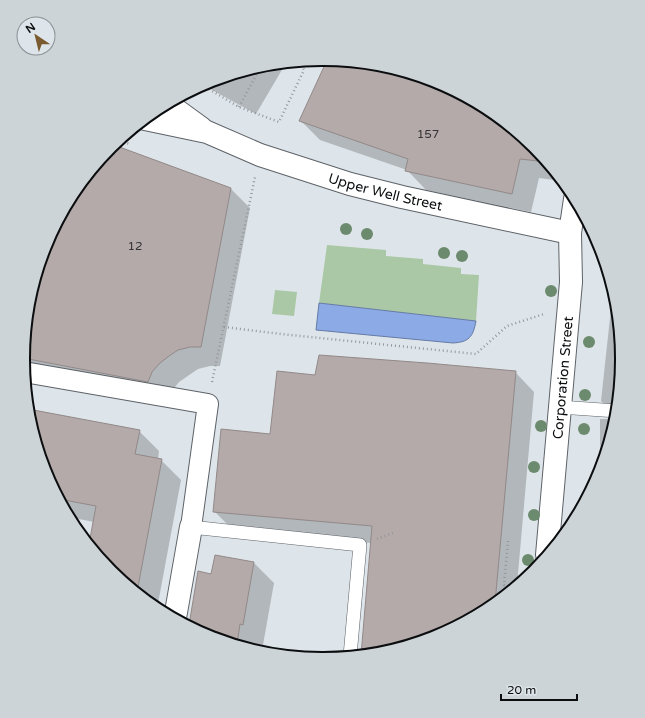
<svg xmlns="http://www.w3.org/2000/svg" width="645" height="718" font-family="'Varela Round',sans-serif">
	<style>
		.green { fill: #aac8a5 }
		.water { fill: #8caae6; stroke: #657ba6 }
		.shadow { fill: #0003 }
		.building { fill: #b3aaa9; stroke: #928988 }
		.lines { fill: none; stroke-linecap: round; stroke-linejoin: round }
		.service-casing { stroke: #5d6267; stroke-width: 14 }
		.pedestrian-casing { stroke: #5d6267; stroke-width: 22 }
		.minor-casing { stroke: #5d6267; stroke-width: 24 }
		.tertiary-casing { stroke: #5d6267; stroke-width: 24 }
		.path { stroke: #93989c; stroke-width: 2.5; stroke-dasharray: 1 3; stroke-linecap: butt }
		.service { stroke: #fff; stroke-width: 13 }
		.pedestrian { stroke: #fff; stroke-width: 20 }
		.minor { stroke: #fff; stroke-width: 22 }
		.tertiary { stroke: #fff; stroke-width: 22 }
		.tree { fill: #6c8b6e }
		.labels { text-anchor: middle; dominant-baseline: central; stroke-width: 3.5; stroke-linejoin: round; paint-order: stroke }
		.number-label { font-size: 12px; fill: #353436 }
		.street-label { font-size: 14px; fill: #0b0d0f; stroke: #dee5ea }
		.rim { fill: none; stroke: #0b0d0f; stroke-width: 2 }
	</style>
	<rect width="100%" height="100%" fill="#dee5ea"/>
	<!-- green -->
	<g class="green">
		<path d="M 327,245 L 386,250 L 386,256 L 423,259 L 423,264 L 461,268 L 461,274 L 479,275 L 476,321 L 319,303 Z"/>
		<path d="M 275,290 L 297,292 L 294,316 L 272,314 Z"/>
	</g>
	<!-- water -->
	<path class="water" d="M 319,303 L 476,321 C 473,337 469,342 453,343 L 316,330 Z"/>
	<!-- shadow -->
	<g class="shadow">
		<path d="M 328,60 L 381,65 L 489,110 L 534,147 L 562,181 L 539,178 L 531,212 L 426,190 L 407,170 L 320,140 L 300,120 Z"/>
		<path d="M 278,64 L 283,68 L 256,114 L 203,85 L 208,82 L 264,65 Z"/>
		<path d="M 113,145 L 231,189 L 250,208 L 220,366 L 210,366 L 198,369 L 179,382 L 171,392 L 24,373 L 23,359 L 29,300 L 40,265 L 46,266 L 57,224 L 74,192 Z"/>
		<path d="M 613,290 L 616,301 L 622,359 L 616,416 L 601,401 Z"/>
		<path d="M 515,372 L 534,392 L 517,585 L 489,608 L 372,543 L 234,531 L 214,511 L 316,376 Z"/>
		<path d="M 28,410 L 139,431 L 159,451 L 158,459 L 161,460 L 181,480 L 157,609 L 111,571 L 90,545 L 94,522 L 69,517 L 46,473 L 29,417 Z"/>
		<path d="M 600,419 L 616,419 L 603,461 L 600,444 Z"/>
		<path d="M 216,556 L 254,563 L 274,583 L 263,645 L 260,644 L 259,651 L 208,636 L 189,626 L 199,573 L 212,575 Z"/>
	</g>
	<!-- building -->
	<g class="building">
		<path d="M 327,60 L 381,65 L 437,82 L 489,110 L 534,147 L 547,162 L 520,159 L 512,194 L 405,171 L 408,159 L 299,121 Z"/>
		<path d="M 114,145 L 231,188 L 201,347 L 190,347 L 178,350 L 169,356 L 160,363 L 152,372 L 148,382 L 23,358 L 29,300 L 40,264 L 45,265 L 55,228 L 74,192 Z"/>
		<path d="M 319,355 L 427,363 L 516,371 L 495,603 L 489,608 L 437,636 L 381,653 L 361,655 L 372,526 L 213,512 L 221,429 L 270,434 L 277,371 L 315,375 Z"/>
		<path d="M 28,409 L 140,430 L 135,454 L 162,459 L 137,592 L 111,571 L 89,544 L 96,506 L 59,499 L 46,473 L 29,417 Z"/>
		<path d="M 215,555 L 254,562 L 243,625 L 240,624 L 237,644 L 208,636 L 189,625 L 198,571 L 211,574 Z"/>
	</g>
	<g class="lines">
		<defs>
			<g id="service">
				<path d="M 559,407 L 617,411"/>
				<path d="M 191,527 L 360,545 L 350,656"/>
			</g>
			<path id="pedestrian" d="M 24,372 L 208,404 L 191,527"/>
			<path id="minor" d="M 175,618 L 191,527"/>
			<g id="tertiary">
				<path d="M 168,104 L 201,128"/>
				<path id="s1" d="M 145,119 L 207,132 L 260,155 L 350,184 L 402,197 L 570,233"/>
				<path id="s2" d="M 547,555 L 571,282 L 570,233 L 575,199"/>
			</g>
		</defs>
		<!-- service casing -->
		<use href="#service" class="service-casing"/>
		<!-- pedestrian casing -->
		<use href="#pedestrian" class="pedestrian-casing"/>
		<!-- minor casing -->
		<use href="#minor" class="minor-casing"/>
		<!-- tertiary casing -->
		<use href="#tertiary" class="tertiary-casing"/>
		<!-- path -->
		<g class="path">
			<path d="M 202,85 L 239,107 L 279,122 L 304,70 L 300,62"/>
			<path d="M 239,107 L 261,66"/>
			<path d="M 120,140 L 129,144"/>
			<path d="M 224,327 L 281,334 L 476,354 L 507,326 L 544,314"/>
			<path d="M 212,382 L 255,177"/>
			<path d="M 377,539 L 393,533"/>
			<path d="M 508,541 L 504,585 L 515,587"/>
		</g>
		<!-- service -->
		<use href="#service" class="service"/>
		<!-- pedestrian -->
		<use href="#pedestrian" class="pedestrian"/>
		<!-- minor -->
		<use href="#minor" class="minor"/>
		<!-- tertiary -->
		<use href="#tertiary" class="tertiary"/>
	</g>
	<!-- trees -->
	<g class="tree">
		<circle cx="346" cy="229" r="6"/>
		<circle cx="367" cy="234" r="6"/>
		<circle cx="444" cy="253" r="6"/>
		<circle cx="462" cy="256" r="6"/>
		<circle cx="551" cy="291" r="6"/>
		<circle cx="589" cy="342" r="6"/>
		<circle cx="585" cy="395" r="6"/>
		<circle cx="541" cy="426" r="6"/>
		<circle cx="584" cy="429" r="6"/>
		<circle cx="534" cy="467" r="6"/>
		<circle cx="534" cy="515" r="6"/>
		<circle cx="528" cy="560" r="6"/>
	</g>
	<g class="labels">
		<!-- number labels -->
		<g class="number-label">
			<text x="428" y="134">157</text>
			<text x="135" y="246">12</text>
		</g>
		<!-- street labels -->
		<g class="street-label">
			<text stroke="none"><textPath href="#s1" startOffset="252">Upper Well Street</textPath></text>
			<text stroke="none"><textPath href="#s2" startOffset="178">Corporation Street</textPath></text>
		</g>
	</g>
	<!-- crop -->
	<path d="M0 0H645V718H0ZM322 66H323A292 292 0 0 1 615 358V360A292 292 0 0 1 323 652H322A292 292 0 0 1 30 360V358A292 292 0 0 1 322 66Z" fill="#cdd4d8" fill-rule="evenodd"/>
	<path class="rim" d="M322 66H323A292 292 0 0 1 615 358V360A292 292 0 0 1 323 652H322A292 292 0 0 1 30 360V358A292 292 0 0 1 322 66Z"/>
	<!-- north arrow -->
	<g transform="translate(36 36) rotate(325)"><circle r="19" fill="#dee5ea" stroke="#8a8f92"/>
	<path d="M0-3L7 15L0 10L-7 15Z" fill="#7a5b30"/>
	<text y="-6" font-size="11" font-weight="bold" text-anchor="middle" fill="#0b0d0f">N</text>
	</g>
	<!-- scale -->
	<path d="M501 694v6h76v-6" fill="none" stroke="#0b0d0f" stroke-width="2"/>
	<text x="507" y="694" font-size="12" fill="#0b0d0f" stroke="#dee5ea" stroke-width="3" paint-order="stroke">20 m</text>
</svg>
